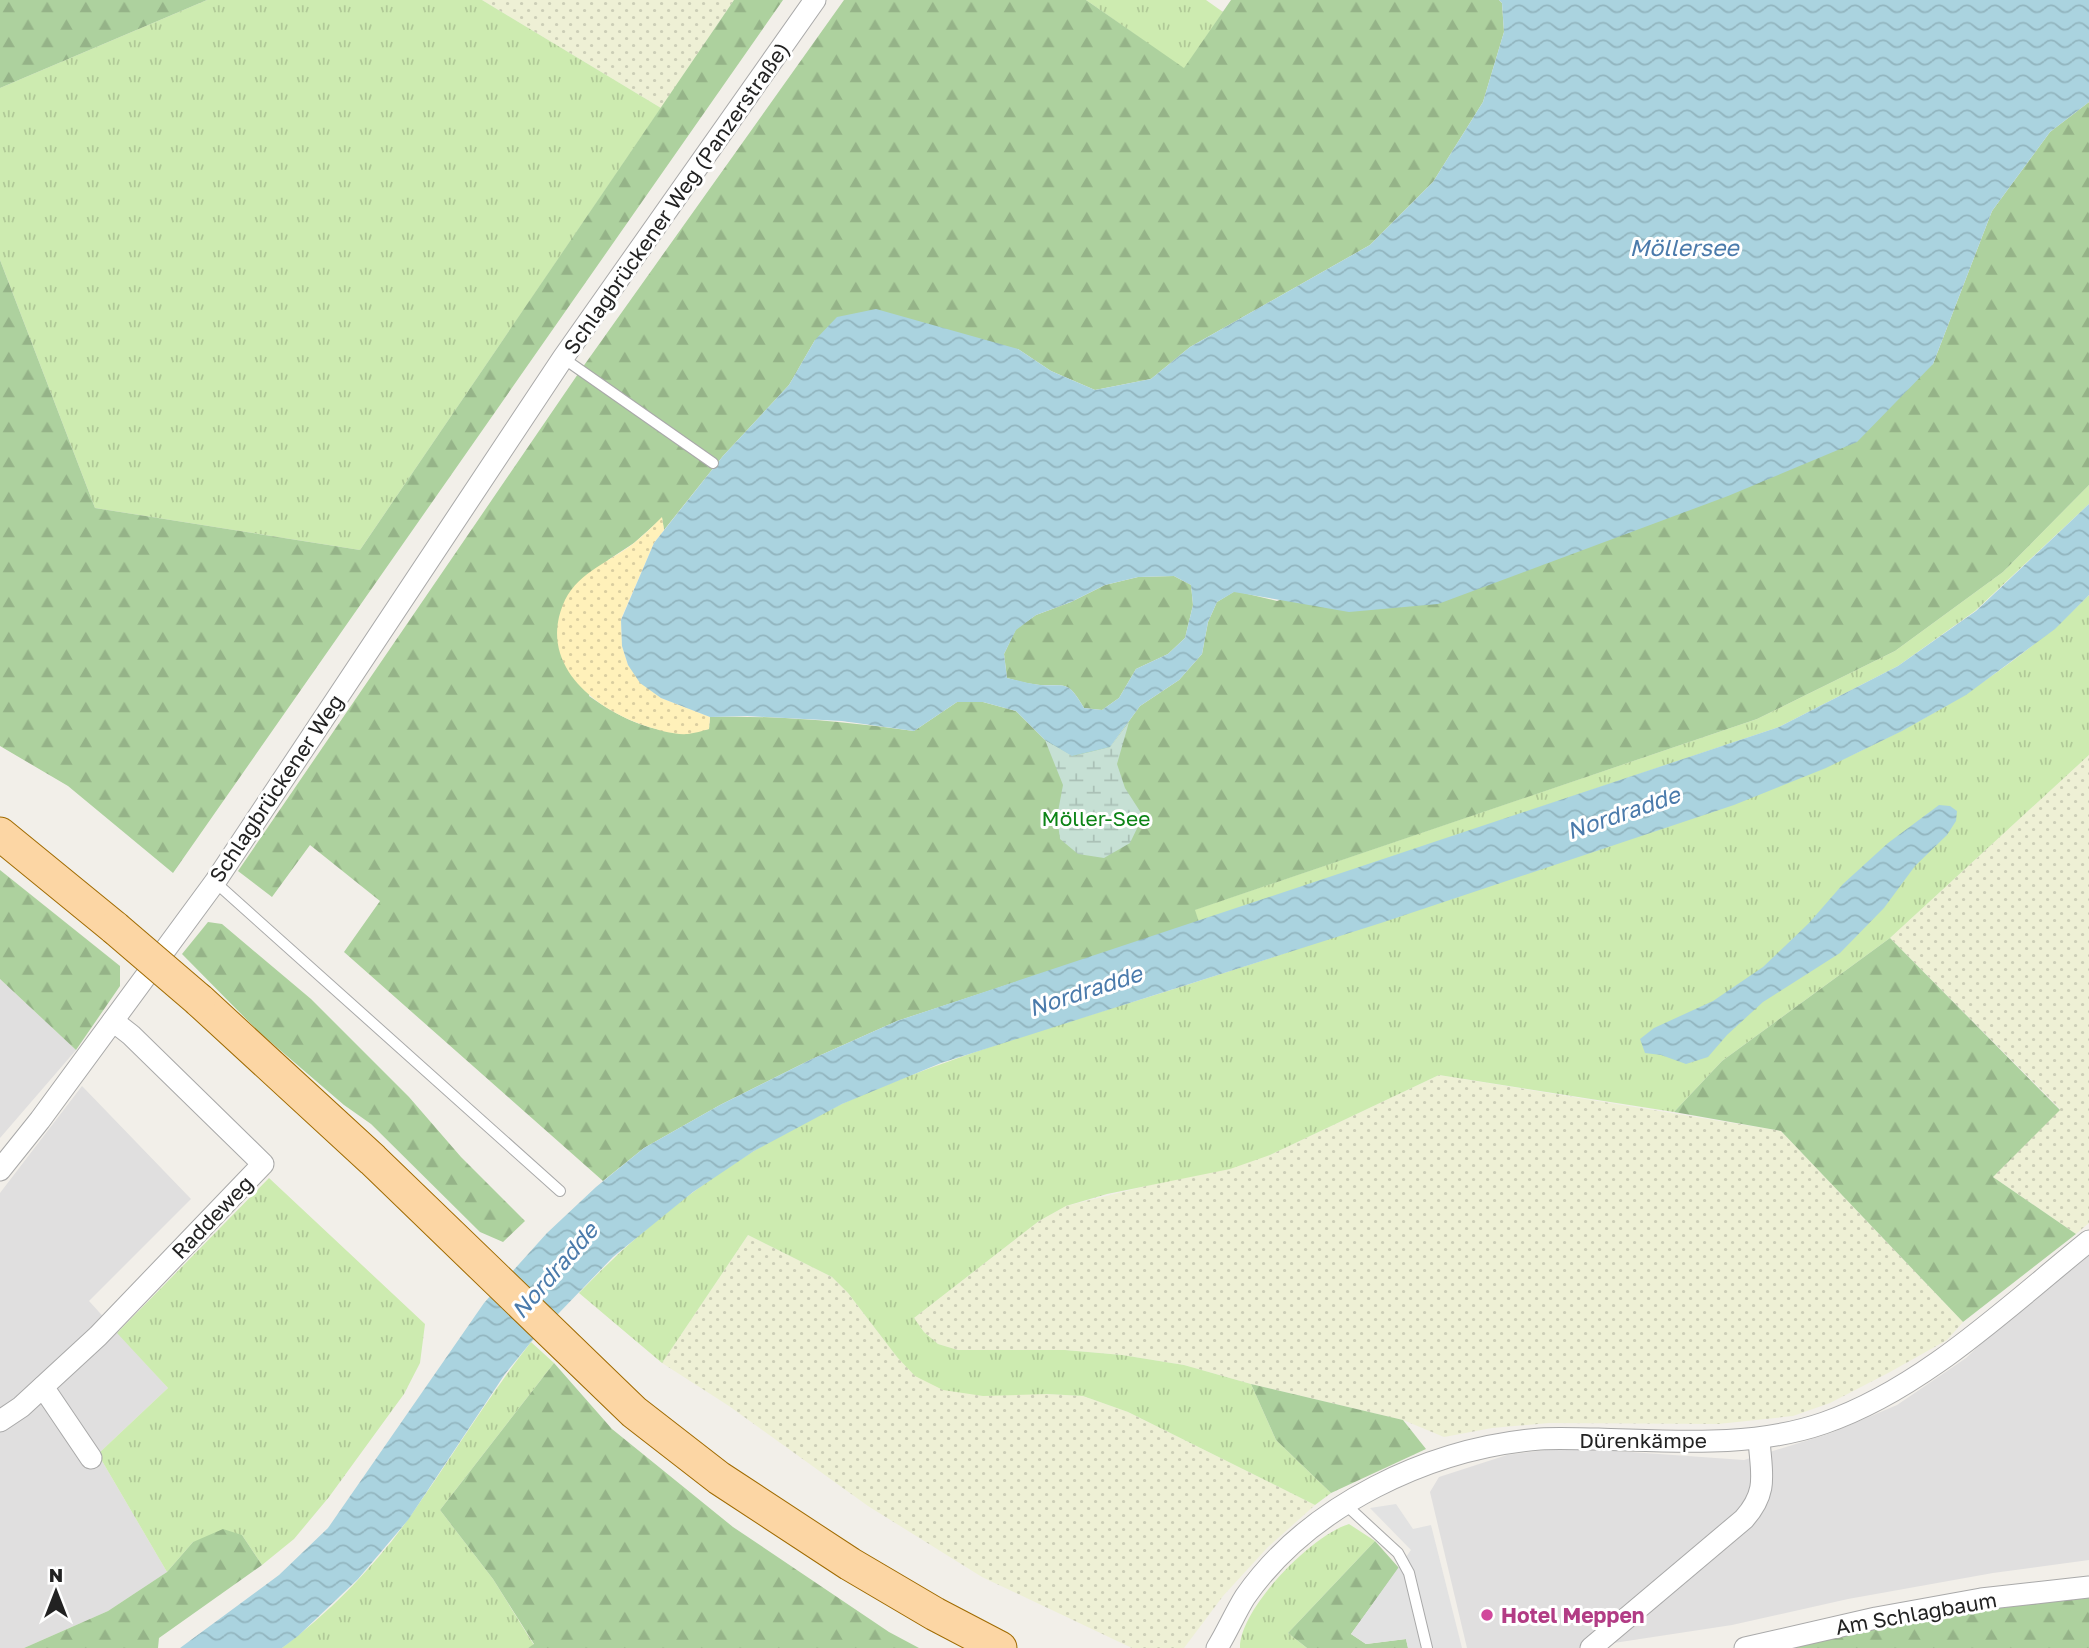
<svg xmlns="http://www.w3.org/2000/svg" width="2089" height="1648" font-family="'Golos Text',sans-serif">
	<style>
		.residential { fill: #e0dfdf }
		.farmland { fill: url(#farmland-dots) }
		.grass { fill: url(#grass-tufts) }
		.forest { fill: url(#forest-firs) }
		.wetland { fill: url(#wetland-marsh) }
		.sand { fill: url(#sand-dots) }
		.parking { fill: #e2e2e2 }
		.water { fill: url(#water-waves); fill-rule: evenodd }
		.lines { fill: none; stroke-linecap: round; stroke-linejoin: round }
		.lane-casing { stroke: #a9a9a9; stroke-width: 12 }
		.street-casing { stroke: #a9a9a9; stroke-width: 23 }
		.primary-casing { stroke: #a06b00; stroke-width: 35 }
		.lane { stroke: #fff; stroke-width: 10 }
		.street { stroke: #fff; stroke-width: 21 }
		.primary { stroke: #fcd6a4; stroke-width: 33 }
		.primary-bridge-casing { stroke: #a06b00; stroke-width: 35; stroke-linecap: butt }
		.primary-bridge { stroke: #fcd6a4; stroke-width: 33 }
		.hotel-dot { fill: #d1479c; stroke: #fff; stroke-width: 2.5 }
		.labels { text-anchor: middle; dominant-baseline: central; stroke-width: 6; stroke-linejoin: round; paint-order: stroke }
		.street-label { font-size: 21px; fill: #222; stroke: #fff }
		.park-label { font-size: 21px; fill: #0c8416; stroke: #fff }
		.hotel-label { font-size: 21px; font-weight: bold; fill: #b23c85; stroke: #fff; text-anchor: start }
		.water-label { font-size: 23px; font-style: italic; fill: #4a7aab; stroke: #fff }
	</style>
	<defs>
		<pattern id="farmland-dots" width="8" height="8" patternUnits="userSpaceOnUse" patternTransform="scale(1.75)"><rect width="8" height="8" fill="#eef0d5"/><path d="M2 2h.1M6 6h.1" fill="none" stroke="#ccceb7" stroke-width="1.8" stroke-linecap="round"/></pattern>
		<pattern id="grass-tufts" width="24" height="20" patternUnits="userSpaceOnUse" patternTransform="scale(1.75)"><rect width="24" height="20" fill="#cdebb0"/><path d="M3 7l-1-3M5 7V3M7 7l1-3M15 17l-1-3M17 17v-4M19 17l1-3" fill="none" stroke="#b0c997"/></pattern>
		<pattern id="forest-firs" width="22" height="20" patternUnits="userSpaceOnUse" patternTransform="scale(1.75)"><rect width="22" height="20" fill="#add19e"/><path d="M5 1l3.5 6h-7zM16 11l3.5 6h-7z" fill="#95b388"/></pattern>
		<pattern id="wetland-marsh" width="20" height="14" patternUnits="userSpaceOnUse" patternTransform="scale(1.75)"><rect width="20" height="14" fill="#c6e0d4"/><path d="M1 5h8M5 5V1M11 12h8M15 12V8" fill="none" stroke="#aac0b6"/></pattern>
		<pattern id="sand-dots" width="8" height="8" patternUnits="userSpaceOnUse" patternTransform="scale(1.75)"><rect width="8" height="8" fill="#fff1ba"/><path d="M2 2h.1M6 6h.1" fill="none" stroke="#dacea0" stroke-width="1.8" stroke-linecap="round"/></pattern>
		<pattern id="water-waves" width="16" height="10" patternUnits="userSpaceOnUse" patternTransform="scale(1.75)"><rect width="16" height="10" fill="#aad3df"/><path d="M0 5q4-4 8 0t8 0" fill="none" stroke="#92b5bf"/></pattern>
	</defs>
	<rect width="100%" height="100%" fill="#f2efe9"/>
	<!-- residential -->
	<g class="residential">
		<path d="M 0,979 L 76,1050 L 0,1138 Z"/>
		<path d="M 82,1086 L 191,1199 L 89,1301 L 168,1388 L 98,1454 L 167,1572 L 108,1611 L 24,1648 L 0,1648 L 0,1193 Z"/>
		<path d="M 2089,1241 L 2089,1560 L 1993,1573 L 1848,1599 L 1732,1625 L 1581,1648 L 1467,1648 L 1430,1492 L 1439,1477 L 1507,1455 L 1553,1449 L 1602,1450 L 1744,1460 L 1831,1433 L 1897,1405 L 1966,1358 Z"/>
	</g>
	<!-- farmland -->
	<g class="farmland">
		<path d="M 482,0 L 734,0 L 661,108 Z"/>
		<path d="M 2089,755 L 2089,1223 L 2076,1234 L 1993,1177 L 2060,1109 L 1890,938 Z"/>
		<path d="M 1439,1075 L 1781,1131 L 1963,1322 L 1947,1340 L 1890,1372 L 1830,1403 L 1793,1416 L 1718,1424 L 1549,1423 L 1492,1428 L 1444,1437 L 1403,1420 L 1251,1384 L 1184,1365 L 1122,1355 L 1065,1350 L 958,1350 L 938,1344 L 924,1332 L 914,1318 L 1039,1221 L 1066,1206 L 1270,1155 Z"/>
		<path d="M 748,1235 L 832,1277 L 848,1293 L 897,1357 L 1047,1394 L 1083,1396 L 1128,1412 L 1315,1505 L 1268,1547 L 1223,1596 L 1184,1648 L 1132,1648 L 982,1577 L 868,1506 L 729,1406 L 662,1363 Z"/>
	</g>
	<!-- grass -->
	<g class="grass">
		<path d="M 207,0 L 482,0 L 661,108 L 360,550 L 95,508 L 0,260 L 0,88 Z"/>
		<path d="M 1086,0 L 1206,0 L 1223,12 L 1184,69 Z"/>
		<path d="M 2089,485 L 2089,504 L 1975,611 L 1898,666 L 1779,727 L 1199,922 L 1194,910 L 1757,719 L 1895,651 L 2003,572 Z"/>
		<path d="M 2089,595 L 2089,755 L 1890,938 L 1722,1061 L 1674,1112 L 1439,1075 L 1270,1155 L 1230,1169 L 1107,1194 L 1066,1206 L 1039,1221 L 914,1318 L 924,1332 L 938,1344 L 958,1350 L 1065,1350 L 1122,1355 L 1184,1365 L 1251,1384 L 1276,1440 L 1331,1493 L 1315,1505 L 1128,1412 L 1083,1396 L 1047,1394 L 983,1396 L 943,1390 L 915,1376 L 897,1357 L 848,1293 L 832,1277 L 748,1235 L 662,1363 L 579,1293 C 654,1214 746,1147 846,1102 C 961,1051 1085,1018 1205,979 C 1340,936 1473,890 1607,846 C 1785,788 1953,730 2089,595 Z"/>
		<path d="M 269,1178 L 425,1324 L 420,1363 L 404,1394 L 329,1497 L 294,1539 L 262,1565 L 242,1535 L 193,1542 L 167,1572 L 98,1454 L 168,1388 L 117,1333 Z"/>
		<path d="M 531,1342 L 554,1363 L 440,1510 L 493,1579 L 534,1645 L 528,1648 L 282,1648 C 329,1613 375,1566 409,1518 C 451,1459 487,1398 531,1342 Z"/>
		<path d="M 1349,1524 L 1375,1541 L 1288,1633 L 1307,1648 L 1240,1648 C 1239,1609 1312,1535 1349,1524 Z"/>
	</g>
	<!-- forest -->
	<g class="forest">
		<path d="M 0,0 L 207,0 L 0,88 Z"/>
		<path d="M 734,0 L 783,0 L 173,873 L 68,786 L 0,746 L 0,260 L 95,508 L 360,550 Z"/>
		<path d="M 844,0 L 1086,0 L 1184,68 L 1231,0 L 1499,0 L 1502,3 L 1504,32 L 1483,102 L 1433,182 L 1370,245 L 1190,347 L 1151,379 L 1095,390 L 1051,371 L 1018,349 L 815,340 L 789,385 L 723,456 L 664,530 L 662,518 L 634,543 L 608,560 L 589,696 C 626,722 663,739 709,729 L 710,717 C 779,715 846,722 914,731 L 957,702 L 983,702 L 1016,711 L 1045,740 L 1110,747 L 1140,706 L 1179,680 L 1202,654 L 1208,622 L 1217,602 L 1235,591 L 1277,601 L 1933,364 L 1992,211 L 2050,132 L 2089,102 L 2089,485 L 2003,572 L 1895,651 L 1757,719 L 1195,910 L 1199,922 L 897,1021 L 812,1059 L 720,1105 L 644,1148 L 603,1181 L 344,952 L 380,901 L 310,845 L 272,897 L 238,871 L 580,371 Z"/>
		<path d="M 1174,576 L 1191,585 L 1193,605 L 1185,638 L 1168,654 L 1136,669 L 1119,698 L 1102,710 L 1084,708 C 1068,681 1068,686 1040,685 C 1029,684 1017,681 1007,678 L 1004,654 L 1016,629 L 1036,615 L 1071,602 L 1105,585 L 1138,577 Z"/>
		<path d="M 0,870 L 120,966 L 120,986 L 76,1050 L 0,979 Z"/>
		<path d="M 208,922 L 222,924 L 311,999 L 409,1097 L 461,1157 L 525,1221 L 503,1242 L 480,1232 L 371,1124 L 344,1105 L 259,1032 L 182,954 Z"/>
		<path d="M 1890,938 L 2060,1110 L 1993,1177 L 2076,1234 L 1963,1322 L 1781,1131 L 1674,1112 L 1722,1061 Z"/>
		<path d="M 554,1363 L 612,1429 L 733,1527 L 889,1632 L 919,1648 L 528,1648 L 534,1644 L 493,1579 L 440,1510 Z"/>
		<path d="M 1251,1384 L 1403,1420 L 1426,1449 L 1331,1493 L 1276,1440 Z"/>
		<path d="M 223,1529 L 242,1535 L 262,1565 L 159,1638 L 158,1648 L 24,1648 L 108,1611 L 167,1572 L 193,1542 Z"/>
		<path d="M 1375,1541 L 1399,1568 L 1351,1634 L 1366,1644 L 1406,1639 L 1408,1648 L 1307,1648 L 1288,1633 Z"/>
		<path d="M 2089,1597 L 2089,1648 L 1771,1648 L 1876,1623 Z"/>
	</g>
	<!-- wetland -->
	<path class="wetland" d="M 1129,722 L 1117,764 L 1125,788 L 1143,816 L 1130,843 L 1104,858 L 1078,854 L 1060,839 L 1057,817 L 1063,785 L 1045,740 L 1073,756 L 1110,747 Z"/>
	<!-- sand -->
	<path class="sand" d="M 662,517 L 664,530 L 654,543 L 621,619 L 622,646 L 628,665 L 661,698 L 710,717 L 709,729 C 702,731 695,733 688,734 C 673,735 659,730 646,726 C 592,708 536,662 565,600 C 580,571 610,562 634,543 C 644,535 653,526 662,517 Z"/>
	<!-- parking -->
	<path class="parking" d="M 1396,1504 L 1413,1529 L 1431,1525 L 1462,1648 L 1408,1648 L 1406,1639 L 1366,1644 L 1351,1634 L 1411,1550 L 1370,1508 Z"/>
	<!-- water -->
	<g class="water">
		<path d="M 1499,0 L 2089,0 L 2089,102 L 2050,132 L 1992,211 L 1933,364 L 1857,442 L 1728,496 L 1438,604 L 1349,612 L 1234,592 L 1217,602 L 1208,622 L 1202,654 L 1179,680 L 1140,706 L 1110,747 L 1072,756 L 1045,740 L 1016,711 L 983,702 L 957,702 L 914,731 L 842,721 L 747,716 L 710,717 L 661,698 L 640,683 L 628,665 L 622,646 L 621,620 L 654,543 L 723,456 L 789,385 L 815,340 L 837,317 L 876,309 L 1018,349 L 1051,371 L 1095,390 L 1151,379 L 1190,347 L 1370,245 L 1433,182 L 1483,102 L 1504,32 L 1502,3 ZM 1174,576 L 1191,585 L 1193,605 L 1185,638 L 1168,654 L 1136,669 L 1119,698 L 1102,710 L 1084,708 C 1068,681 1068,686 1040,685 C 1029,684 1017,680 1007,678 L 1004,654 L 1016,630 L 1036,615 L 1071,602 L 1105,585 L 1138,577 Z"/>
		<path d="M 2089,504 L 2089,595 L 2055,629 L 1966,695 L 1902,731 L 1826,768 L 1734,805 L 1384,922 L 941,1063 L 842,1104 L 754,1151 L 693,1192 L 613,1257 L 531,1342 L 505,1374 L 408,1520 L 358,1579 L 298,1636 L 282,1648 L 180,1648 L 279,1575 L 328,1528 L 484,1303 L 547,1233 L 596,1187 L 644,1148 L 720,1105 L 812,1059 L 897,1021 L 1779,727 L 1898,666 L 1976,611 Z"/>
		<path d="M 1939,805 L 1950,806 L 1957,811 L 1956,821 L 1947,835 L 1915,866 L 1884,908 L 1840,953 L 1763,1002 L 1727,1035 L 1708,1057 L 1686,1064 L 1661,1055 L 1645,1053 L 1640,1039 L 1654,1028 L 1713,1001 L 1763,967 L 1809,923 L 1843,884 L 1888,843 Z"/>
	</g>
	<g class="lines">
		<defs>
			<g id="lane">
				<path d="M 563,358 L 713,463"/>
				<path d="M 215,882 L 560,1191"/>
				<path d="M 1346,1505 L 1398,1553 L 1409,1573 L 1427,1648"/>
			</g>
			<g id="street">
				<path d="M 0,1170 L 40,1120 L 215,882 L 563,358 L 815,0"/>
				<path d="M 43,1387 L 91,1458"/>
				<path d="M 0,1421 L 21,1407 L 98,1336 L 263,1164 L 131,1035 L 113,1021"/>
				<path d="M 1217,1648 C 1227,1632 1235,1613 1245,1597 C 1309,1505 1430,1448 1540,1439 C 1559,1438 1579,1439 1598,1439 C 1673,1441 1752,1448 1824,1423 C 1923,1389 2008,1306 2089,1241"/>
				<path d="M 1591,1648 L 1744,1519 C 1769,1491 1761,1473 1759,1439"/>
				<path d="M 1745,1648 L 1876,1618 L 1981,1599 L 2089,1587"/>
			</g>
			<g id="primary">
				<path d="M 0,834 L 115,928"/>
				<path d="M 199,1000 L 373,1160 L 634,1412 L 719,1478 L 850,1564 L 935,1614 L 1000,1648"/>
			</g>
		</defs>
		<!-- lane casing -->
		<use href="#lane" class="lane-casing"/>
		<!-- street casing -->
		<use href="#street" class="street-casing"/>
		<!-- primary casing -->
		<use href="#primary" class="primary-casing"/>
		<!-- lane -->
		<use href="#lane" class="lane"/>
		<!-- street -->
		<use href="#street" class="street"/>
		<!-- primary -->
		<use href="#primary" class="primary"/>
		<defs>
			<path id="primary-bridge" d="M 115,928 L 199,1000"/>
		</defs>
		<!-- primary-bridge casing -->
		<use href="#primary-bridge" class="primary-bridge-casing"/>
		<!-- primary-bridge -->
		<use href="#primary-bridge" class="primary-bridge"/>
	</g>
	<!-- markers -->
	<circle class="hotel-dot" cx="1487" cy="1615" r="7"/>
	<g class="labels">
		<!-- street labels -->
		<g class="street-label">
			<text transform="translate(676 198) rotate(-55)">Schlagbrückener Weg (Panzerstraße)</text>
			<text transform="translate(276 788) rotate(-56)">Schlagbrückener Weg</text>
			<text transform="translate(212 1217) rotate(-46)">Raddeweg</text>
			<text x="1643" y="1440">Dürenkämpe</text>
			<text transform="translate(1916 1613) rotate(-10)">Am Schlagbaum</text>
		</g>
		<!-- park labels -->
		<g class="park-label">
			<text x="1096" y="818">Möller-See</text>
		</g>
		<!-- hotel labels -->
		<g class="hotel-label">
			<text x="1501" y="1615">Hotel Meppen</text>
		</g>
		<!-- water labels -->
		<g class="water-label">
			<text x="1684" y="247">Möllersee</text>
			<text transform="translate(1623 812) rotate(-19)">Nordradde</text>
			<text transform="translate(1085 990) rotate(-18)">Nordradde</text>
			<text transform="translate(554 1270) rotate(-49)">Nordradde</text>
		</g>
	</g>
	<!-- north arrow -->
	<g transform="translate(56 1592)" stroke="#ffffff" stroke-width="5" paint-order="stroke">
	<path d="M0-5L12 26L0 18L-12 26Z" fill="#222222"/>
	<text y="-10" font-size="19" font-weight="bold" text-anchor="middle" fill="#222222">N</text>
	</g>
</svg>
